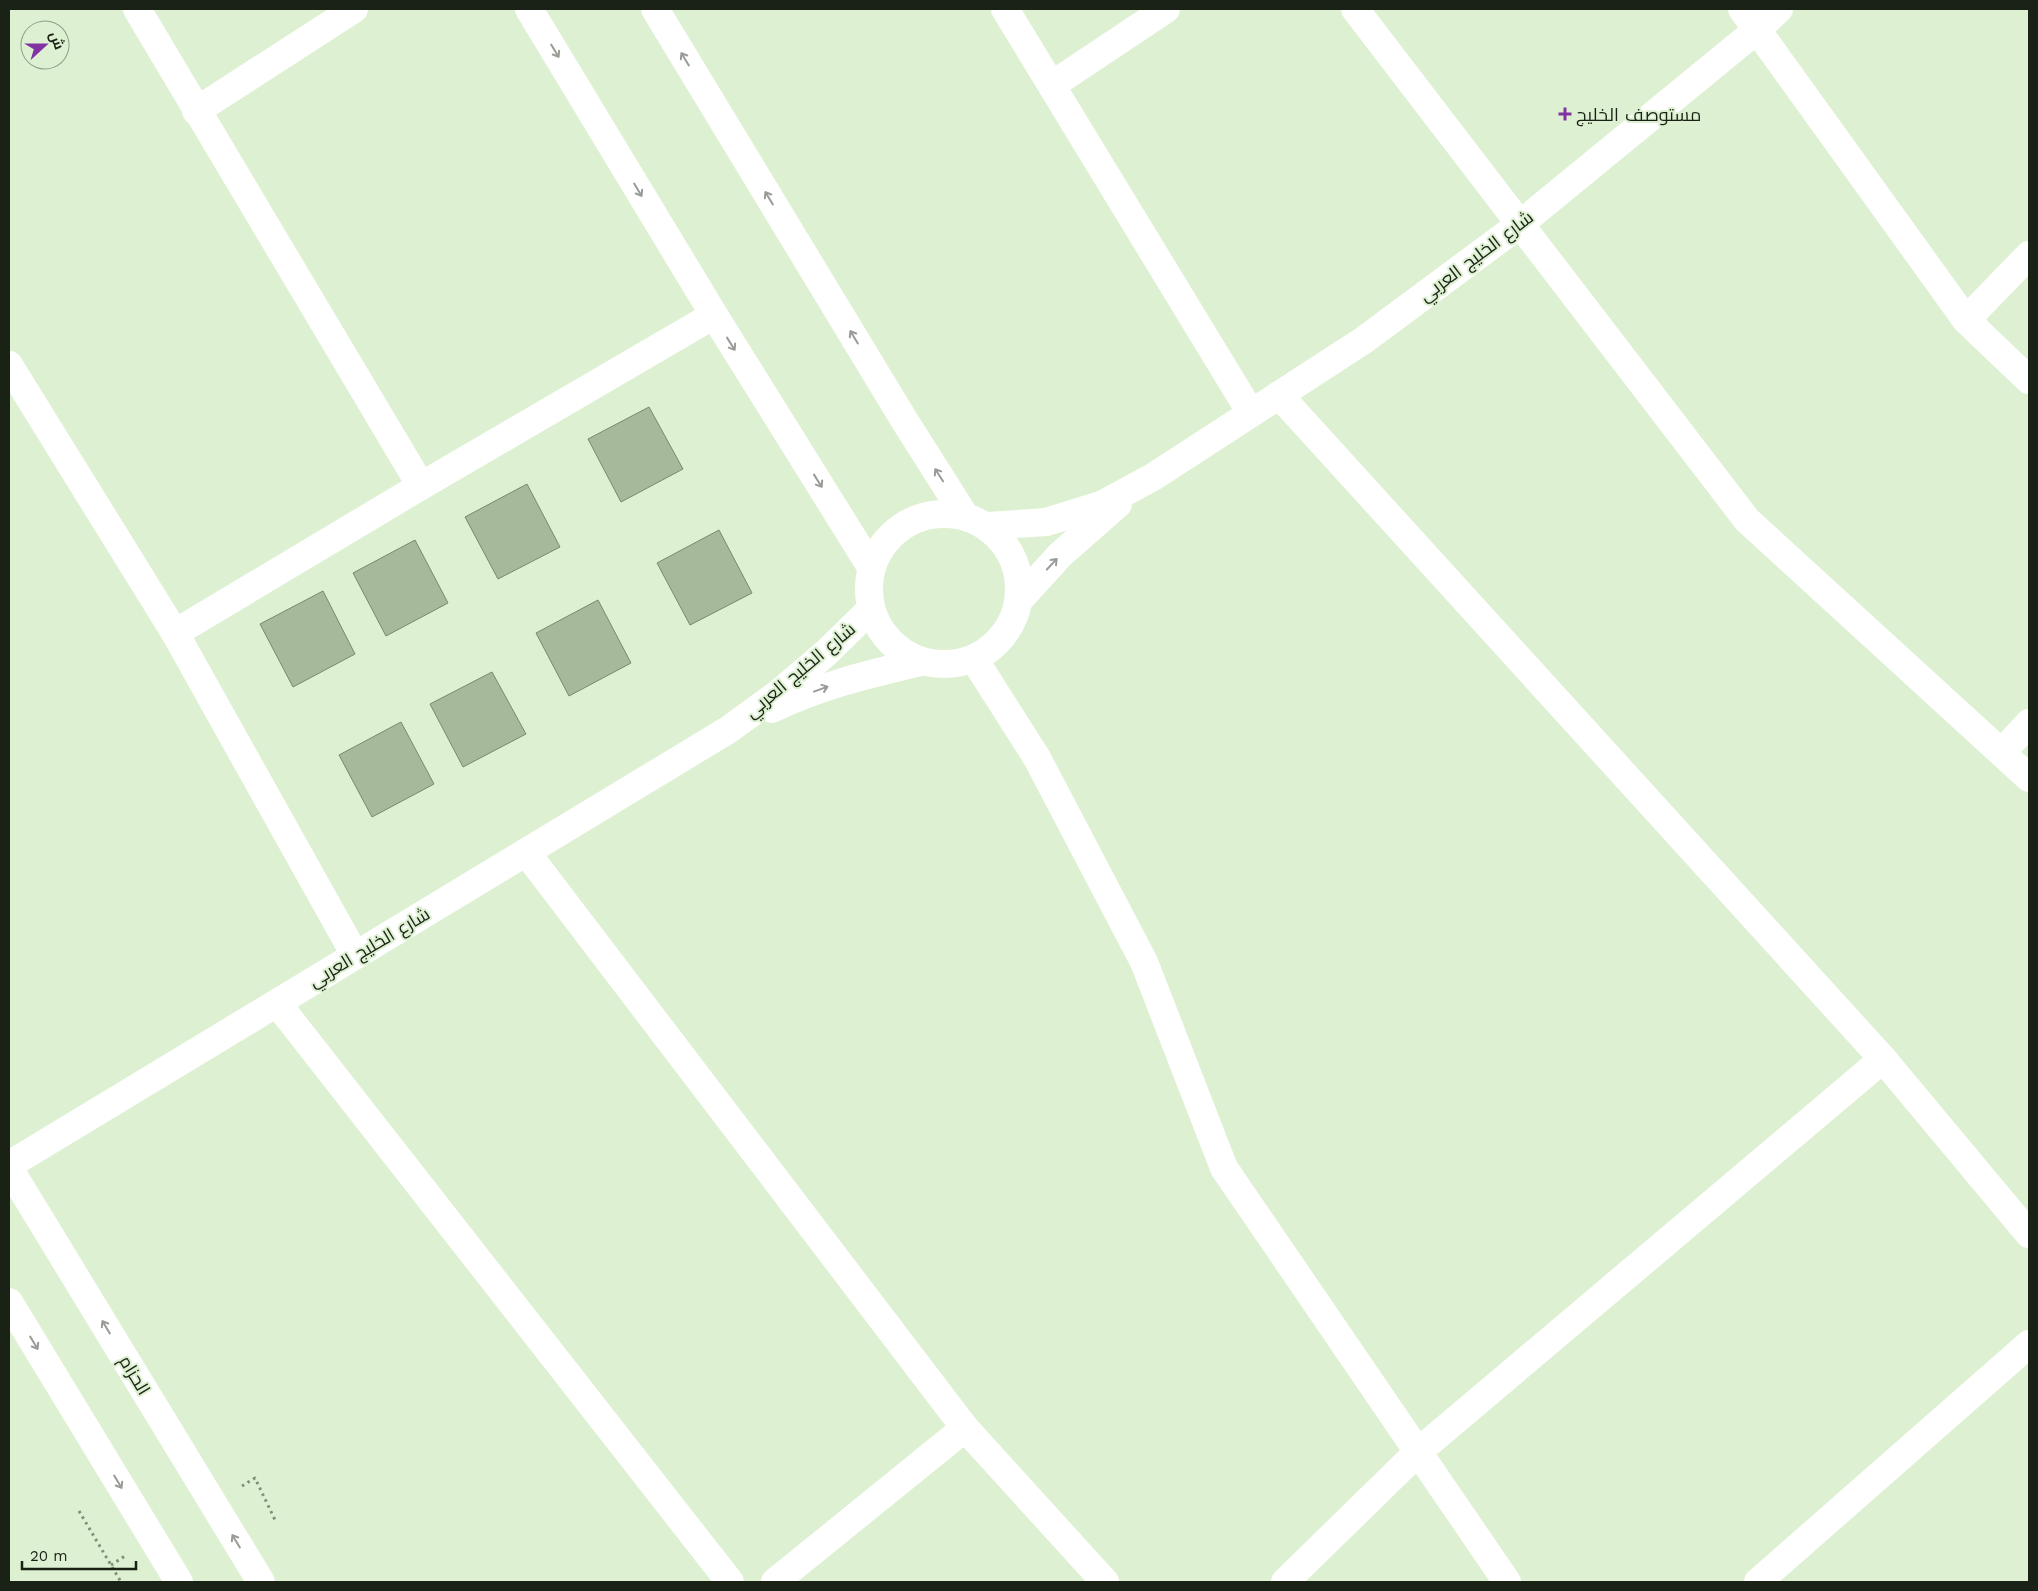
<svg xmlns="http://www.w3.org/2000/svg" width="2038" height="1591" font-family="'Work Sans',Cairo,sans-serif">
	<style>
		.building { fill: #a6b99b; stroke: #788a6d }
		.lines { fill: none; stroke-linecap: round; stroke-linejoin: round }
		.path { stroke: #818e78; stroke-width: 3; stroke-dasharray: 2.5 4; stroke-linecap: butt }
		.street { stroke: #fff; stroke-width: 28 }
		.secondary { stroke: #fff; stroke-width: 28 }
		.oneway { stroke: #989b96 }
		.poi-dot { fill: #8132a3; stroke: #ddf1d2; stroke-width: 2 }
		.labels { text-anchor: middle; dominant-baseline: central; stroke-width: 4; stroke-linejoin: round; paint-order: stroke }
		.poi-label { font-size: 18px; fill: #1a2115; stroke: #ddf1d2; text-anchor: start }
		.street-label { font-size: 18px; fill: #1a2115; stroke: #ddf1d2 }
	</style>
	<rect width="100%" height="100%" fill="#ddf1d2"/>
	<!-- building -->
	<g class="building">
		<path d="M 649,407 L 683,469 L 621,502 L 588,439 Z"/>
		<path d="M 527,484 L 560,547 L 498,579 L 465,517 Z"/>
		<path d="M 719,530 L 752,593 L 690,625 L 657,563 Z"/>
		<path d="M 415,540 L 448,603 L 386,636 L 353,573 Z"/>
		<path d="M 323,591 L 355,654 L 293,687 L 260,624 Z"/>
		<path d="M 598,600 L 631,663 L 569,696 L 536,633 Z"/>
		<path d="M 492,672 L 526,734 L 463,767 L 430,704 Z"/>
		<path d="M 401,722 L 434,784 L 372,817 L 339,755 Z"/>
	</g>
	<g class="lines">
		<!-- path -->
		<g class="path">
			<path d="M 242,1486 L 255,1478 L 276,1522"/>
			<path d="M 79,1511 L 121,1582"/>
			<path d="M 111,1565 L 125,1556"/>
		</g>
		<!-- street -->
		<g class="street">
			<path d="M 137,9 L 421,486"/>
			<path d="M 529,9 L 714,315 L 871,567"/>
			<path d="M 655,9 L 906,423 L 965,516"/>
			<path d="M 1005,9 L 1251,413"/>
			<path d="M 1355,9 L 1747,520 L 2029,778"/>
			<path d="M 1742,9 L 1966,320 L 2029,380"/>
			<path d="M 1052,85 L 1166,9"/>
			<path d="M 196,111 L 354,9"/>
			<path d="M 1966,320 L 2029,255"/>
			<path d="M 9,365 L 175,633 L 355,955"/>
			<path d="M 1279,395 L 1883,1059 L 2029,1234"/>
			<path d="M 175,633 L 421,486 L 714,315"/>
			<path d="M 974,659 L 1037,758 L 1144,962 L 1224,1168 L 1507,1582"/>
			<path d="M 2002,752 L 2029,723"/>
			<path d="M 526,852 L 965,1428 L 1105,1582"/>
			<path d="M 277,1003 L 730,1582"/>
			<path d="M 775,1582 L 965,1428"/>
			<path d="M 1285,1582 L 1419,1451 L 1883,1059"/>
			<path d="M 1758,1582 L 2029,1344"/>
		</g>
		<!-- secondary -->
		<g class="secondary">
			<circle cx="944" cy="589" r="75"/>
			<path d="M 988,526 L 1046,522 L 1101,505 L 1153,477 L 1364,340 L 1519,225 L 1758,29 L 1779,9"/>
			<path d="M 1019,600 L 1060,555 L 1118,504"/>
			<path d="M 772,709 C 819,686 869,674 920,662"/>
			<path d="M 9,1165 L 728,730 L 779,693 L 826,653 L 871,609"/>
			<path d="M 9,1168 L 261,1582"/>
			<path d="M 9,1302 L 179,1582"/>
		</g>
	</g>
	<!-- one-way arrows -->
	<defs><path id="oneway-shaft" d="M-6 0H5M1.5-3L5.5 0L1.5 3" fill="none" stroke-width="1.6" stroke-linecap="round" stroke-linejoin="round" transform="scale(1.25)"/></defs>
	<g class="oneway">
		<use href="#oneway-shaft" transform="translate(555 51) rotate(59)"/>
		<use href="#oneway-shaft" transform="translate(685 59) rotate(-121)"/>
		<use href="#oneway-shaft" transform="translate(638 190) rotate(59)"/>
		<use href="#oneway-shaft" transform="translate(769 198) rotate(-121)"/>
		<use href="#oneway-shaft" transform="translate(854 337) rotate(-121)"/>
		<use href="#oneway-shaft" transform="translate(731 344) rotate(58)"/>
		<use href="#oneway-shaft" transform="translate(939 475) rotate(-123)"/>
		<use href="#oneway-shaft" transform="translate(818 481) rotate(58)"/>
		<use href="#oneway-shaft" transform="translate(1052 564) rotate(-47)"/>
		<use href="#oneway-shaft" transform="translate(821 689) rotate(-20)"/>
		<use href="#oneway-shaft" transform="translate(106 1327) rotate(-121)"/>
		<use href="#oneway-shaft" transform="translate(34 1343) rotate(59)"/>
		<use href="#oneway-shaft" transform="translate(118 1482) rotate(59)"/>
		<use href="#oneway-shaft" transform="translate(236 1541) rotate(-121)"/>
	</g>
	<!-- markers -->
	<path class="poi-dot" d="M1562.5 106.5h5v5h5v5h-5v5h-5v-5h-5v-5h5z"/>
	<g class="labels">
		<!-- poi labels -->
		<g class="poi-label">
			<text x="1576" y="114">مستوصف الخليج</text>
		</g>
		<!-- street labels -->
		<g class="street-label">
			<text transform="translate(1476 256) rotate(-37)">شارع الخليج العربي</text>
			<text transform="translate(800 670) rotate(-40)">شارع الخليج العربي</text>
			<text transform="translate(369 947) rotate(-31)">شارع الخليج العربي</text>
			<text transform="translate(135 1375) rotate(59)">الحزام</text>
		</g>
	</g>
	<!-- border -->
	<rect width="2038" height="1591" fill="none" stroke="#1a2115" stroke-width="20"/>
	<!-- north arrow -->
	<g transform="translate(45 45) rotate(69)"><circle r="24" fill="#ddf1d2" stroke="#8f9e86"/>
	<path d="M0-4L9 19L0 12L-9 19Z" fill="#8132a3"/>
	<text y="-8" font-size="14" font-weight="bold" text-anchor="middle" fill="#1a2115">ش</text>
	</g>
	<!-- scale -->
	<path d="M22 1561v8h114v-8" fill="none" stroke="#1a2115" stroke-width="2.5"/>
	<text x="30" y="1561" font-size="15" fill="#1a2115" stroke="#ddf1d2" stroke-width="4" paint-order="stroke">20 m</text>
</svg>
